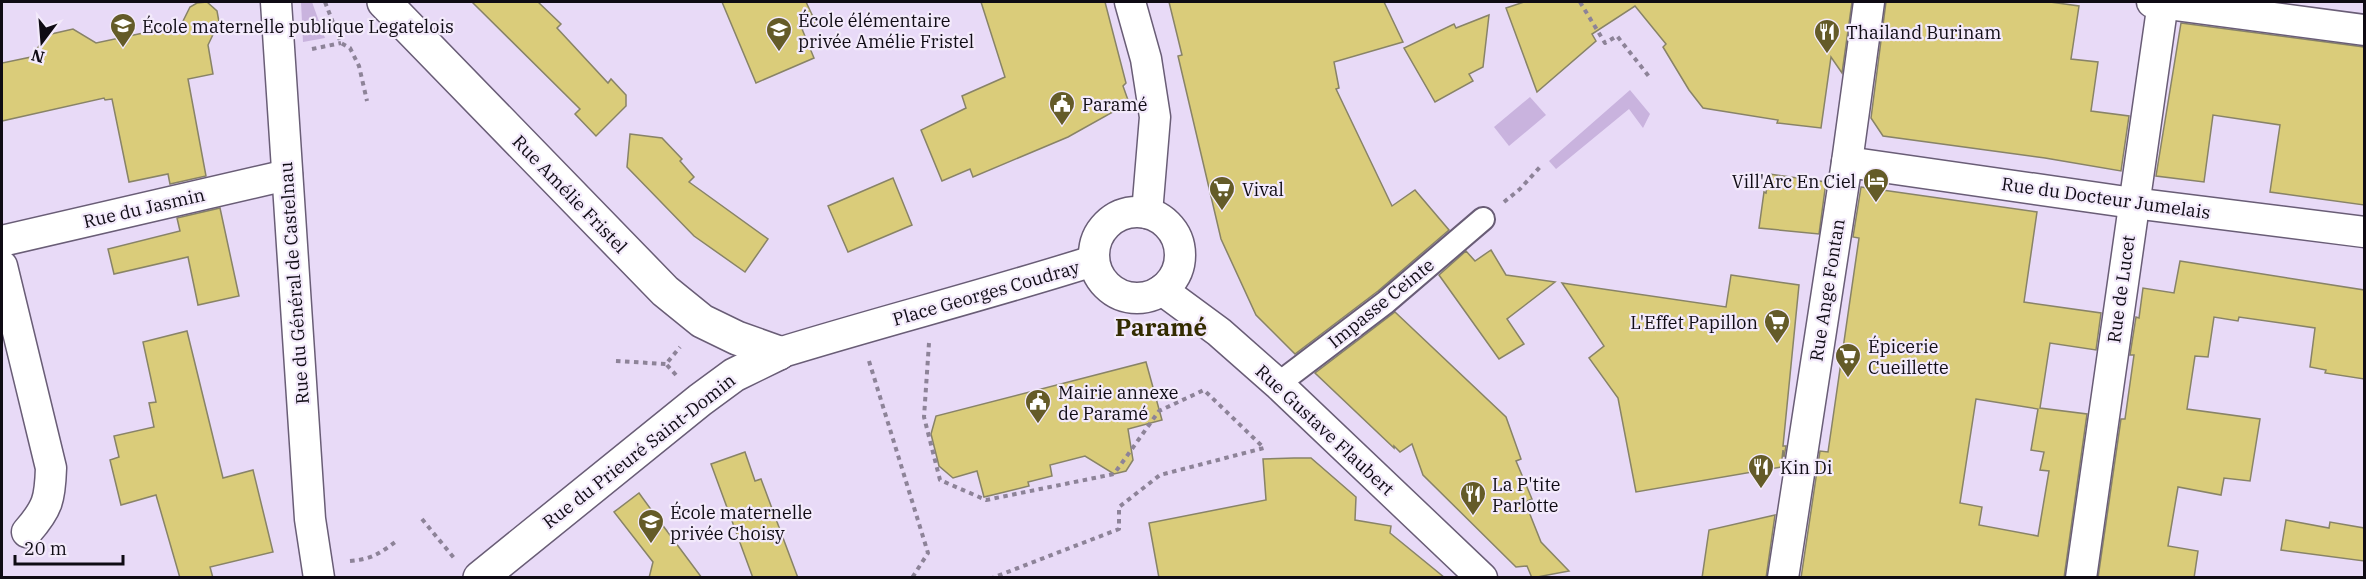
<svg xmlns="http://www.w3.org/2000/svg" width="2366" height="579" font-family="'IBM Plex Serif',serif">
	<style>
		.green { fill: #c9b3de }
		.building { fill: #dacc7a; stroke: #888367; stroke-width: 1.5; fill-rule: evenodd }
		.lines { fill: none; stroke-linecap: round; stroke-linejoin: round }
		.pedestrian-casing { stroke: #695d76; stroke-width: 26 }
		.minor-casing { stroke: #695d76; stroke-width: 33 }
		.tertiary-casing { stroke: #695d76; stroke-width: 36 }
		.secondary-casing { stroke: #695d76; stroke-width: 36 }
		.path { stroke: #8d8398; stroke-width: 4; stroke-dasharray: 4.5 4.5; stroke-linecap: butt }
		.pedestrian { stroke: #fff; stroke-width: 22 }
		.minor { stroke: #fff; stroke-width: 30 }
		.tertiary { stroke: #fff; stroke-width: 33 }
		.secondary { stroke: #fff; stroke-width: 33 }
		.labels { text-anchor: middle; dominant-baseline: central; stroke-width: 4.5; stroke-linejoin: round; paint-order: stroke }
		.poi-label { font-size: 18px; fill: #0f0b14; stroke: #f3eafb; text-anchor: start }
		.street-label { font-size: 18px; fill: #0f0b14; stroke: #f3eafb }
		.district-label { font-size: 24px; font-weight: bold; fill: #332c00; stroke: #f3eafb }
	</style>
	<rect width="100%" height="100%" fill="#e8daf7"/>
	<!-- green -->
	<g class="green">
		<path d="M 301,2 L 312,2 L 325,38 L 303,42 Z"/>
		<path d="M 1630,90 L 1650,114 L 1643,128 L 1629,109 L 1556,169 L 1549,161 Z"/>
		<path d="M 1530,97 L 1546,115 L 1509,146 L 1494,127 Z"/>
	</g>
	<!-- building -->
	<g class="building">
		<path d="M 207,2 L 217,11 L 219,22 L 208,45 L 213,74 L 188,79 L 206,176 L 170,184 L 168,174 L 129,182 L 112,99 L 105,100 L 104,98 L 2,121 L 2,63 L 31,57 L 47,35 L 73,29 L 96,43 L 181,25 L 190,7 L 197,3 Z"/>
		<path d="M 472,2 L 538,2 L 561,24 L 557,28 L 608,83 L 611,79 L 626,95 L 626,106 L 596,136 L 575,114 L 580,109 Z"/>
		<path d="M 722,2 L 806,2 L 816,23 L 802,29 L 814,58 L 756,83 Z"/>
		<path d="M 981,2 L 1105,2 L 1126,83 L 1123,86 L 1129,103 L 1068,137 L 973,177 L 970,169 L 942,181 L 921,130 L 966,108 L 962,96 L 1005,77 Z"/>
		<path d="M 1169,2 L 1384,2 L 1403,42 L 1334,62 L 1339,88 L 1336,89 L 1392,206 L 1415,190 L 1449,230 L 1378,291 L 1295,354 L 1256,315 L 1221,239 L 1178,56 L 1182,55 Z"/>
		<path d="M 1524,2 L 1852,2 L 1842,73 L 1831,57 L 1821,128 L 1777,123 L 1778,120 L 1703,108 L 1689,90 L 1663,47 L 1666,44 L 1635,6 L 1592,34 L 1596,41 L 1537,92 L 1506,8 Z"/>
		<path d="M 1886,2 L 2050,2 L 2079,6 L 2071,59 L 2098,62 L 2091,111 L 2129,116 L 2121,171 L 2045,158 L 1883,136 L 1871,118 Z"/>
		<path d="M 1489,15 L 1483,67 L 1469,74 L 1473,81 L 1435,102 L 1404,48 L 1454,24 L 1456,28 Z"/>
		<path d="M 2181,23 L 2364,47 L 2364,205 L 2270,192 L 2280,125 L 2213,115 L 2204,182 L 2156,176 Z"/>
		<path d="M 630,134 L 662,138 L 682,159 L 680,161 L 694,177 L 689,182 L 768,239 L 745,272 L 694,236 L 627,167 Z"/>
		<path d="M 1769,174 L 1826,182 L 1819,234 L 1759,228 L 1764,192 L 1766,193 Z"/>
		<path d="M 893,178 L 912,225 L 848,252 L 828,206 Z"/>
		<path d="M 1861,187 L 2037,212 L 2024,302 L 2101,313 L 2096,350 L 2050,343 L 2040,408 L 2087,414 L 2064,578 L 1801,578 L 1820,451 L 1828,452 L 1859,238 L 1853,237 ZM 1976,399 L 2038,409 L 2031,450 L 2044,452 L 2040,470 L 2049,471 L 2038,536 L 1979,525 L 1982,507 L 1960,503 Z"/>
		<path d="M 220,208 L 239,296 L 198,305 L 188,257 L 114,274 L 108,249 L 180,231 L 177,218 Z"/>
		<path d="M 1491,250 L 1506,275 L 1555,282 L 1507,319 L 1524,344 L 1499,359 L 1439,275 L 1466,251 L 1475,261 Z"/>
		<path d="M 2180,261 L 2364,290 L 2364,379 L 2325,373 L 2326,370 L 2310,367 L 2315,328 L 2239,317 L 2238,321 L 2214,317 L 2208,357 L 2195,356 L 2187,409 L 2260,419 L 2250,481 L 2224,478 L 2221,495 L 2178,487 L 2168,546 L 2198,551 L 2194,578 L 2098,578 L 2121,419 L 2125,419 L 2134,355 L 2130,355 L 2136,317 L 2139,318 L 2143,288 L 2174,293 Z"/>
		<path d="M 1731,275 L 1799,285 L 1783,446 L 1786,446 L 1784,457 L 1783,450 L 1781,467 L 1636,492 L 1618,398 L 1589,358 L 1604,346 L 1562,283 L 1726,307 Z"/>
		<path d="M 1395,312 L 1506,417 L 1521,459 L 1516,461 L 1532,499 L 1525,502 L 1541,542 L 1569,571 L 1532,578 L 1527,566 L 1516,567 L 1423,475 L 1412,444 L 1400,452 L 1394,446 L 1394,448 L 1315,373 Z"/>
		<path d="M 187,331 L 223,478 L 253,470 L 273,552 L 210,567 L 213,578 L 180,578 L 156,495 L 121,505 L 110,460 L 119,457 L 114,436 L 154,427 L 149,403 L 156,402 L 143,342 Z"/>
		<path d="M 1146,362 L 1162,420 L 1128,429 L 1133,460 L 1126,471 L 1114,474 L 1085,456 L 1050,465 L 1052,476 L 1028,482 L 1029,486 L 984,497 L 977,471 L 953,478 L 939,466 L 931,434 L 936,416 Z"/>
		<path d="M 745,452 L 755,481 L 761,479 L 798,578 L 753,578 L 711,464 Z"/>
		<path d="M 1294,458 L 1311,458 L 1356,497 L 1355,520 L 1391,526 L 1390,533 L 1445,578 L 1159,578 L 1149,523 L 1266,500 L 1263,459 Z"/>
		<path d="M 639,493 L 655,515 L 702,578 L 649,578 L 653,562 L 614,512 Z"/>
		<path d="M 1775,515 L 1766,578 L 1702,578 L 1709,530 Z"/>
		<path d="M 2286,520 L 2329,528 L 2330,522 L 2364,528 L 2364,561 L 2281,550 Z"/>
	</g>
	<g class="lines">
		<defs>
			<path id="pedestrian" d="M 1278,384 L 1386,302 L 1483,219"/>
			<g id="minor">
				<path d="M 276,2 L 310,519 L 319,578"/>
				<path d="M 1130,2 L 1146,59 L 1155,117 L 1147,213"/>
				<path d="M 2152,2 L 2364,30"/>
				<path d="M 1847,162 L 2133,203 L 2364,232"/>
				<circle cx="1137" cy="255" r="43"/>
				<path d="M 2,241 L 287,175"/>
				<path d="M 2,266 L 51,468 C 50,499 48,508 27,532"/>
				<path d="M 1162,290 L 1219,332 L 1278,384 L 1482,578"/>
				<path d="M 779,353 C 883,321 989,294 1093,261"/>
				<path d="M 1783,578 L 1847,162 L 1869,2"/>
				<path d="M 2081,578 L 2163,2"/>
			</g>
			<path id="tertiary" d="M 480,578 L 700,400 L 734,375 L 779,353"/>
			<path id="secondary" d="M 384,2 L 665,291 L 702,321 L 737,338 L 779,353"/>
		</defs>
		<!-- pedestrian casing -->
		<use href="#pedestrian" class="pedestrian-casing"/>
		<!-- minor casing -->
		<use href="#minor" class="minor-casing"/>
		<!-- tertiary casing -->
		<use href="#tertiary" class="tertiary-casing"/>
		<!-- secondary casing -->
		<use href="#secondary" class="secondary-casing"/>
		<!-- path -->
		<g class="path">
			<path d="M 325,2 L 341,43 L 350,48 L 359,66 L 367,101"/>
			<path d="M 1580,2 L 1605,43 L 1617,36 L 1651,79"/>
			<path d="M 312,49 L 341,43"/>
			<path d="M 1504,202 L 1520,189 L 1540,167"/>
			<path d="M 929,343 L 924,417 L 940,480 L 986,500 L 1114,474 L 1159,411 L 1204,390 L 1264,448 L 1160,475 L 1119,507 L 1119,529 L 992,578"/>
			<path d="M 616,361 L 666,364"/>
			<path d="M 869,361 L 928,553 L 912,578"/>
			<path d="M 676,375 L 666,364 L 680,347"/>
			<path d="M 422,519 L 454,558"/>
			<path d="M 350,561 C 373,559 380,553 398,540"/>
		</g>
		<!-- pedestrian -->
		<use href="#pedestrian" class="pedestrian"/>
		<!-- minor -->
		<use href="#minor" class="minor"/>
		<!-- tertiary -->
		<use href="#tertiary" class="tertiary"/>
		<!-- secondary -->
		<use href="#secondary" class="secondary"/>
	</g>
	<!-- icons -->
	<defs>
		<symbol id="school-pin" viewBox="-11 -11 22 30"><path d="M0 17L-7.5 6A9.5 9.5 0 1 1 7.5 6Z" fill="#645b28" stroke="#f3eafb"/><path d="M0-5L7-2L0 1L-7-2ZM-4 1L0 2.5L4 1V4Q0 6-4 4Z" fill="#fff"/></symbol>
		<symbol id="restaurant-pin" viewBox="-11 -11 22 30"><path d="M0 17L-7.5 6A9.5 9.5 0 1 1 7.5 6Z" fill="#645b28" stroke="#f3eafb"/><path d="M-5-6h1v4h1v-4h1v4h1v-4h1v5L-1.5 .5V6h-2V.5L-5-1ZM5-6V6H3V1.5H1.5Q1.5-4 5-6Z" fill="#fff"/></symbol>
		<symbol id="civic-pin" viewBox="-11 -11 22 30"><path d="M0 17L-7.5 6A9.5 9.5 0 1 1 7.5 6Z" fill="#645b28" stroke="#f3eafb"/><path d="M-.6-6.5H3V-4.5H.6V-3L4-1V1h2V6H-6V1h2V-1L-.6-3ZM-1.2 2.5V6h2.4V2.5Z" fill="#fff"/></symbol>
		<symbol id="hotel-pin" viewBox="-11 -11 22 30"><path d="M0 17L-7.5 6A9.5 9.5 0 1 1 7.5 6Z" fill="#645b28" stroke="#f3eafb"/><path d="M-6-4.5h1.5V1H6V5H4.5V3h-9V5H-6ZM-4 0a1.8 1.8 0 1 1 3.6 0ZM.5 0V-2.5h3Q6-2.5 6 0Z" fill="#fff"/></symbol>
		<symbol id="supermarket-pin" viewBox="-11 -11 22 30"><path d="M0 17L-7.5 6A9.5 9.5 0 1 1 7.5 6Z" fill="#645b28" stroke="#f3eafb"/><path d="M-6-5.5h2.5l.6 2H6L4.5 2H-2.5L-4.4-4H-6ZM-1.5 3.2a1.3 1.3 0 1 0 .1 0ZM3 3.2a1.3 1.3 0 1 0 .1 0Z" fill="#fff"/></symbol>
	</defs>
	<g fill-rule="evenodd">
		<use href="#school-pin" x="108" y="11" width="30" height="40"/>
		<use href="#school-pin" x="764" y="15" width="30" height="40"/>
		<use href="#restaurant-pin" x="1812" y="17" width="30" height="40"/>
		<use href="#civic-pin" x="1047" y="89" width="30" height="40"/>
		<use href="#hotel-pin" x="1861" y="166" width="30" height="40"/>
		<use href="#supermarket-pin" x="1207" y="174" width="30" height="40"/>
		<use href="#supermarket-pin" x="1762" y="307" width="30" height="40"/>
		<use href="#supermarket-pin" x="1833" y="341" width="30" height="40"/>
		<use href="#civic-pin" x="1023" y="387" width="30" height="40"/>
		<use href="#restaurant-pin" x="1746" y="452" width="30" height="40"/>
		<use href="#restaurant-pin" x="1458" y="479" width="30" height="40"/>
		<use href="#school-pin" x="636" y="507" width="30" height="40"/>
	</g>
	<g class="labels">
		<!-- poi labels -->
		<g class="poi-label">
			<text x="798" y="20">École élémentaire<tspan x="798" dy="21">privée Amélie Fristel</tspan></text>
			<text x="142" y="26">École maternelle publique Legatelois</text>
			<text x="1846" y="32">Thailand Burinam</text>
			<text x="1082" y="104">Paramé</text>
			<text x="1856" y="181" text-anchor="end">Vill'Arc En Ciel</text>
			<text x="1242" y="189">Vival</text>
			<text x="1758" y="322" text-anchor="end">L'Effet Papillon</text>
			<text x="1868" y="346">Épicerie<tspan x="1868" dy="21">Cueillette</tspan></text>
			<text x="1058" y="392">Mairie annexe<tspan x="1058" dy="21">de Paramé</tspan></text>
			<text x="1780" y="467">Kin Di</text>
			<text x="1492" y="484">La P'tite<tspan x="1492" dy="21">Parlotte</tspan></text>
			<text x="670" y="512">École maternelle<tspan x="670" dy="21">privée Choisy</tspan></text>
		</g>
		<!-- street labels -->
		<g class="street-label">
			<text transform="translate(570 194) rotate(46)">Rue Amélie Fristel</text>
			<text transform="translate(2106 198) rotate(8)">Rue du Docteur Jumelais</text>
			<text transform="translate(144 208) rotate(-13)">Rue du Jasmin</text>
			<text transform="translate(294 283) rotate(-94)">Rue du Général de Castelnau</text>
			<text transform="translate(2121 289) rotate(-82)">Rue de Lucet</text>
			<text transform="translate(1827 290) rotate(-81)">Rue Ange Fontan</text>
			<text transform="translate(986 293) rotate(-16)">Place Georges Coudray</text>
			<text transform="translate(1381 303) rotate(-39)">Impasse Ceinte</text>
			<text transform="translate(1325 430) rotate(43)">Rue Gustave Flaubert</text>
			<text transform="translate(639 451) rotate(-38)">Rue du Prieuré Saint-Domin</text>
		</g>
		<!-- district labels -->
		<g class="district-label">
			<text x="1161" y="327">Paramé</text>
		</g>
	</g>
	<!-- border -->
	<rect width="2366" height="579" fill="none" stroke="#0f0b14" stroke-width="6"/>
	<!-- north arrow -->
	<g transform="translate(42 42) rotate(196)" stroke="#f3eafb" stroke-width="4.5" paint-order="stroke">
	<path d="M0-4.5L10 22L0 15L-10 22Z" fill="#0f0b14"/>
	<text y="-9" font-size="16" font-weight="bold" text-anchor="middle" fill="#0f0b14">N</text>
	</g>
	<!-- scale -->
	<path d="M15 555v9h108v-9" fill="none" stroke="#0f0b14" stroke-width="3"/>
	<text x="24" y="555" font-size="18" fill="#0f0b14" stroke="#f3eafb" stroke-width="4.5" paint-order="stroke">20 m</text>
</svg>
